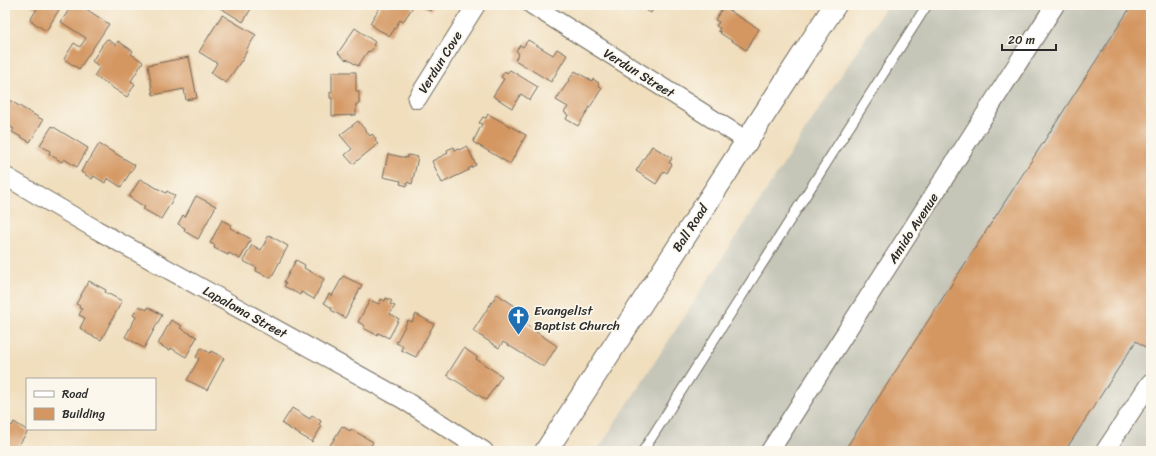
<svg xmlns="http://www.w3.org/2000/svg" width="1156" height="456" font-family="Sriracha,sans-serif">
	<style>
		.industrial { fill: #c5c5b8 }
		.building { fill: #d49762 }
		.lines { fill: none; stroke-linecap: round; stroke-linejoin: round }
		.lane-casing { stroke: #706a5e; stroke-width: 11 }
		.street-casing { stroke: #706a5e; stroke-width: 20 }
		.secondary-casing { stroke: #706a5e; stroke-width: 24 }
		.lane { stroke: #fff; stroke-width: 9 }
		.street { stroke: #fff; stroke-width: 18 }
		.secondary { stroke: #fff; stroke-width: 22 }
		.labels { text-anchor: middle; dominant-baseline: central; stroke-width: 3.5; stroke-linejoin: round; paint-order: stroke }
		.street-label { font-size: 13px; fill: #2b2b2b; stroke: #fbf7ec }
		.poi-label { font-size: 13px; fill: #2b2b2b; stroke: #fbf7ec; text-anchor: start }
	</style>
	<rect width="100%" height="100%" fill="#fbf7ec"/>
	<filter id="ink" filterUnits="userSpaceOnUse"><feTurbulence type="fractalNoise" baseFrequency=".025" numOctaves="2"/><feDisplacementMap in="SourceGraphic" scale="8" xChannelSelector="R" yChannelSelector="G"/><feConvolveMatrix kernelMatrix="1 2 1 2 8 2 1 2 1" color-interpolation-filters="sRGB"/></filter>
	<filter id="wash" filterUnits="userSpaceOnUse"><feTurbulence type="fractalNoise" baseFrequency=".012" numOctaves="4" result="noise"/><feDisplacementMap in="SourceGraphic" scale="16" xChannelSelector="R" yChannelSelector="G"/><feGaussianBlur stdDeviation="0.9" result="paint"/><feColorMatrix in="noise" values="0 0 0 0 0 0 0 0 0 0 0 0 0 0 0 0 0 1.4 0 .05"/><feComposite in="paint" operator="in"/></filter>
	<g filter="url(#wash)">
		<rect width="100%" height="100%" fill="#f0debd"/>
		<!-- industrial -->
		<path class="industrial" d="M 887,5 L 1151,5 L 1151,451 L 597,451 Z"/>
		<g id="blocks">
			<!-- building -->
			<g class="building">
				<path d="M 30,5 L 62,5 L 46,31 L 30,20 L 37,9 Z"/>
				<path d="M 72,5 L 80,5 L 109,24 L 79,69 L 64,59 L 74,43 L 80,47 L 86,38 L 61,22 Z"/>
				<path d="M 216,5 L 249,5 L 252,7 L 243,22 Z"/>
				<path d="M 379,5 L 414,5 L 403,22 L 400,20 L 390,36 L 377,29 L 370,23 L 380,7 L 378,6 Z"/>
				<path d="M 421,5 L 434,5 L 430,11 Z"/>
				<path d="M 638,5 L 663,5 L 661,9 L 655,6 L 651,13 Z"/>
				<path d="M 1132,5 L 1151,5 L 1151,351 L 1136,341 L 1065,451 L 844,451 Z"/>
				<path d="M 723,7 L 759,29 L 746,50 L 720,33 L 721,32 L 718,31 L 720,28 L 716,26 L 719,22 L 715,20 Z"/>
				<path d="M 222,15 L 256,35 L 246,50 L 247,50 L 242,61 L 241,61 L 226,83 L 211,73 L 217,63 L 199,52 Z"/>
				<path d="M 355,28 L 375,42 L 373,45 L 375,46 L 370,52 L 368,51 L 358,66 L 347,59 L 346,60 L 338,53 Z"/>
				<path d="M 107,39 L 116,45 L 118,41 L 133,51 L 131,54 L 143,62 L 131,81 L 135,84 L 127,97 L 94,76 L 100,67 L 92,61 L 102,46 L 101,46 Z"/>
				<path d="M 528,40 L 553,55 L 557,49 L 567,55 L 551,82 L 515,60 L 519,53 L 516,51 L 520,45 L 523,47 Z"/>
				<path d="M 189,57 L 197,98 L 186,100 L 184,89 L 153,95 L 148,65 Z"/>
				<path d="M 510,70 L 538,87 L 530,100 L 521,94 L 512,108 L 493,96 L 504,79 L 501,77 L 505,71 L 507,73 Z"/>
				<path d="M 575,71 L 592,81 L 593,79 L 599,83 L 598,85 L 602,88 L 578,126 L 566,119 L 568,115 L 564,112 L 568,107 L 556,100 Z"/>
				<path d="M 332,72 L 356,72 L 356,91 L 359,91 L 359,104 L 356,104 L 356,115 L 332,116 L 332,98 L 330,98 L 330,92 L 332,92 Z"/>
				<path d="M 9,100 L 43,120 L 30,142 L 12,132 L 14,129 L 5,124 L 5,107 Z"/>
				<path d="M 488,114 L 526,135 L 510,164 L 473,142 L 482,124 L 479,123 L 483,117 L 486,118 Z"/>
				<path d="M 358,121 L 370,136 L 372,134 L 376,139 L 375,141 L 378,144 L 353,164 L 345,155 L 352,149 L 340,135 Z"/>
				<path d="M 52,126 L 88,148 L 77,167 L 64,159 L 62,162 L 49,154 L 50,151 L 40,145 Z"/>
				<path d="M 99,144 L 135,165 L 121,187 L 107,178 L 105,183 L 94,176 L 92,179 L 81,172 L 86,162 L 87,163 L 90,159 Z"/>
				<path d="M 467,146 L 476,165 L 468,169 L 469,170 L 442,183 L 432,161 L 448,153 L 447,150 L 454,147 L 455,150 L 459,149 L 459,150 Z"/>
				<path d="M 652,146 L 672,158 L 669,163 L 672,164 L 667,173 L 664,171 L 656,184 L 636,171 Z"/>
				<path d="M 388,154 L 407,158 L 408,155 L 418,157 L 412,184 L 407,182 L 407,186 L 400,184 L 401,181 L 383,177 Z"/>
				<path d="M 140,179 L 166,193 L 167,191 L 175,196 L 161,219 L 143,209 L 145,207 L 129,197 Z"/>
				<path d="M 196,196 L 216,206 L 198,239 L 184,231 L 185,228 L 178,224 L 183,215 L 185,217 Z"/>
				<path d="M 222,220 L 231,225 L 230,228 L 251,239 L 240,259 L 229,253 L 228,255 L 214,248 L 215,245 L 210,243 Z"/>
				<path d="M 269,235 L 288,246 L 271,278 L 256,271 L 257,268 L 243,261 L 252,245 L 261,250 Z"/>
				<path d="M 296,260 L 305,265 L 304,268 L 324,279 L 314,299 L 301,292 L 300,295 L 284,286 L 286,283 L 284,282 Z"/>
				<path d="M 343,276 L 362,285 L 345,318 L 331,310 L 332,308 L 324,303 L 329,294 L 332,296 Z"/>
				<path d="M 89,281 L 106,290 L 105,292 L 122,301 L 101,340 L 88,334 L 80,328 L 85,318 L 79,315 L 82,309 L 79,308 L 80,306 L 76,304 Z"/>
				<path d="M 497,294 L 527,314 L 522,322 L 557,346 L 544,367 L 503,342 L 499,348 L 473,331 Z"/>
				<path d="M 386,298 L 392,301 L 390,304 L 395,306 L 390,314 L 399,319 L 389,338 L 378,333 L 377,335 L 363,328 L 365,326 L 358,322 L 370,300 L 379,304 L 381,299 L 385,301 Z"/>
				<path d="M 139,306 L 147,310 L 148,307 L 162,315 L 144,348 L 125,337 L 136,317 L 133,315 Z"/>
				<path d="M 416,314 L 434,324 L 416,357 L 401,350 L 403,346 L 396,343 L 408,320 L 412,322 Z"/>
				<path d="M 171,320 L 182,326 L 180,328 L 197,337 L 186,357 L 171,348 L 170,350 L 167,349 L 158,344 Z"/>
				<path d="M 201,348 L 210,353 L 211,351 L 224,358 L 207,390 L 187,380 L 199,359 L 196,357 Z"/>
				<path d="M 464,348 L 477,357 L 476,359 L 502,376 L 486,400 L 447,375 Z"/>
				<path d="M 292,408 L 310,419 L 312,415 L 321,421 L 319,425 L 322,426 L 312,442 L 282,424 Z"/>
				<path d="M 5,421 L 12,426 L 14,422 L 28,431 L 16,449 L 20,451 L 5,451 Z"/>
				<path d="M 342,426 L 350,431 L 351,429 L 373,442 L 371,446 L 377,450 L 376,451 L 335,451 L 329,447 Z"/>
			</g>
		</g>
	</g>
	<g filter="url(#ink)">
		<use href="#blocks" fill-opacity="0" stroke="#706a5e" stroke-width="1"/>
		<g class="lines">
			<defs>
				<path id="lane" d="M 643,451 L 927,5"/>
				<g id="street">
					<path d="M 532,5 L 746,140"/>
					<path d="M 417,99 L 476,5"/>
					<path d="M 5,176 L 97,230 L 404,400 L 484,451"/>
					<path d="M 770,451 L 1055,5"/>
					<path d="M 1105,451 L 1150,383"/>
				</g>
				<path id="secondary" d="M 546,451 L 835,5"/>
			</defs>
			<!-- lane casing -->
			<use href="#lane" class="lane-casing"/>
			<!-- street casing -->
			<use href="#street" class="street-casing"/>
			<!-- secondary casing -->
			<use href="#secondary" class="secondary-casing"/>
			<!-- lane -->
			<use href="#lane" class="lane"/>
			<!-- street -->
			<use href="#street" class="street"/>
			<!-- secondary -->
			<use href="#secondary" class="secondary"/>
		</g>
	</g>
	<!-- icons -->
	<defs>
		<symbol id="church-pin" viewBox="-11 -11 22 30"><path d="M0 17L-7.5 6A9.5 9.5 0 1 1 7.5 6Z" fill="#1f6fb2" stroke="#fbf7ec"/><path d="M-1.2-6h2.4v3.5h3.3v2.4h-3.3V6h-2.4V-.1h-3.3v-2.4h3.3Z" fill="#fff"/></symbol>
	</defs>
	<g fill-rule="evenodd">
		<use href="#church-pin" x="506" y="304" width="25" height="34"/>
	</g>
	<g class="labels">
		<!-- street labels -->
		<g class="street-label">
			<text transform="translate(440 62) rotate(-58)">Verdun Cove</text>
			<text transform="translate(639 73) rotate(32)">Verdun Street</text>
			<text transform="translate(690 228) rotate(-57)">Ball Road</text>
			<text transform="translate(913 228) rotate(-57)">Amido Avenue</text>
			<text transform="translate(245 312) rotate(29)">Lapaloma Street</text>
		</g>
		<!-- poi labels -->
		<g class="poi-label">
			<text x="534" y="310">Evangelist<tspan x="534" dy="15">Baptist Church</tspan></text>
		</g>
	</g>
	<!-- margin -->
	<rect width="1156" height="456" fill="none" stroke="#fbf7ec" stroke-width="20"/>
	<!-- legend -->
	<rect x="26" y="378" width="130" height="52" fill="#fbf7ec" stroke="#a8a59f"/>
	<rect x="34" y="391" width="20" height="6" fill="#ffffff" stroke="#a8a59f"/>
	<text x="62" y="398" font-size="12" fill="#2b2b2b">Road</text>
	<rect x="34" y="408" width="20" height="12" fill="#d49762" stroke="#a8a59f"/>
	<text x="62" y="418" font-size="12" fill="#2b2b2b">Building</text>
	<!-- scale -->
	<path d="M1002 44v6h54v-6" fill="none" stroke="#2b2b2b" stroke-width="2"/>
	<text x="1008" y="44" font-size="12" fill="#2b2b2b" stroke="#fbf7ec" stroke-width="3" paint-order="stroke">20 m</text>
</svg>
